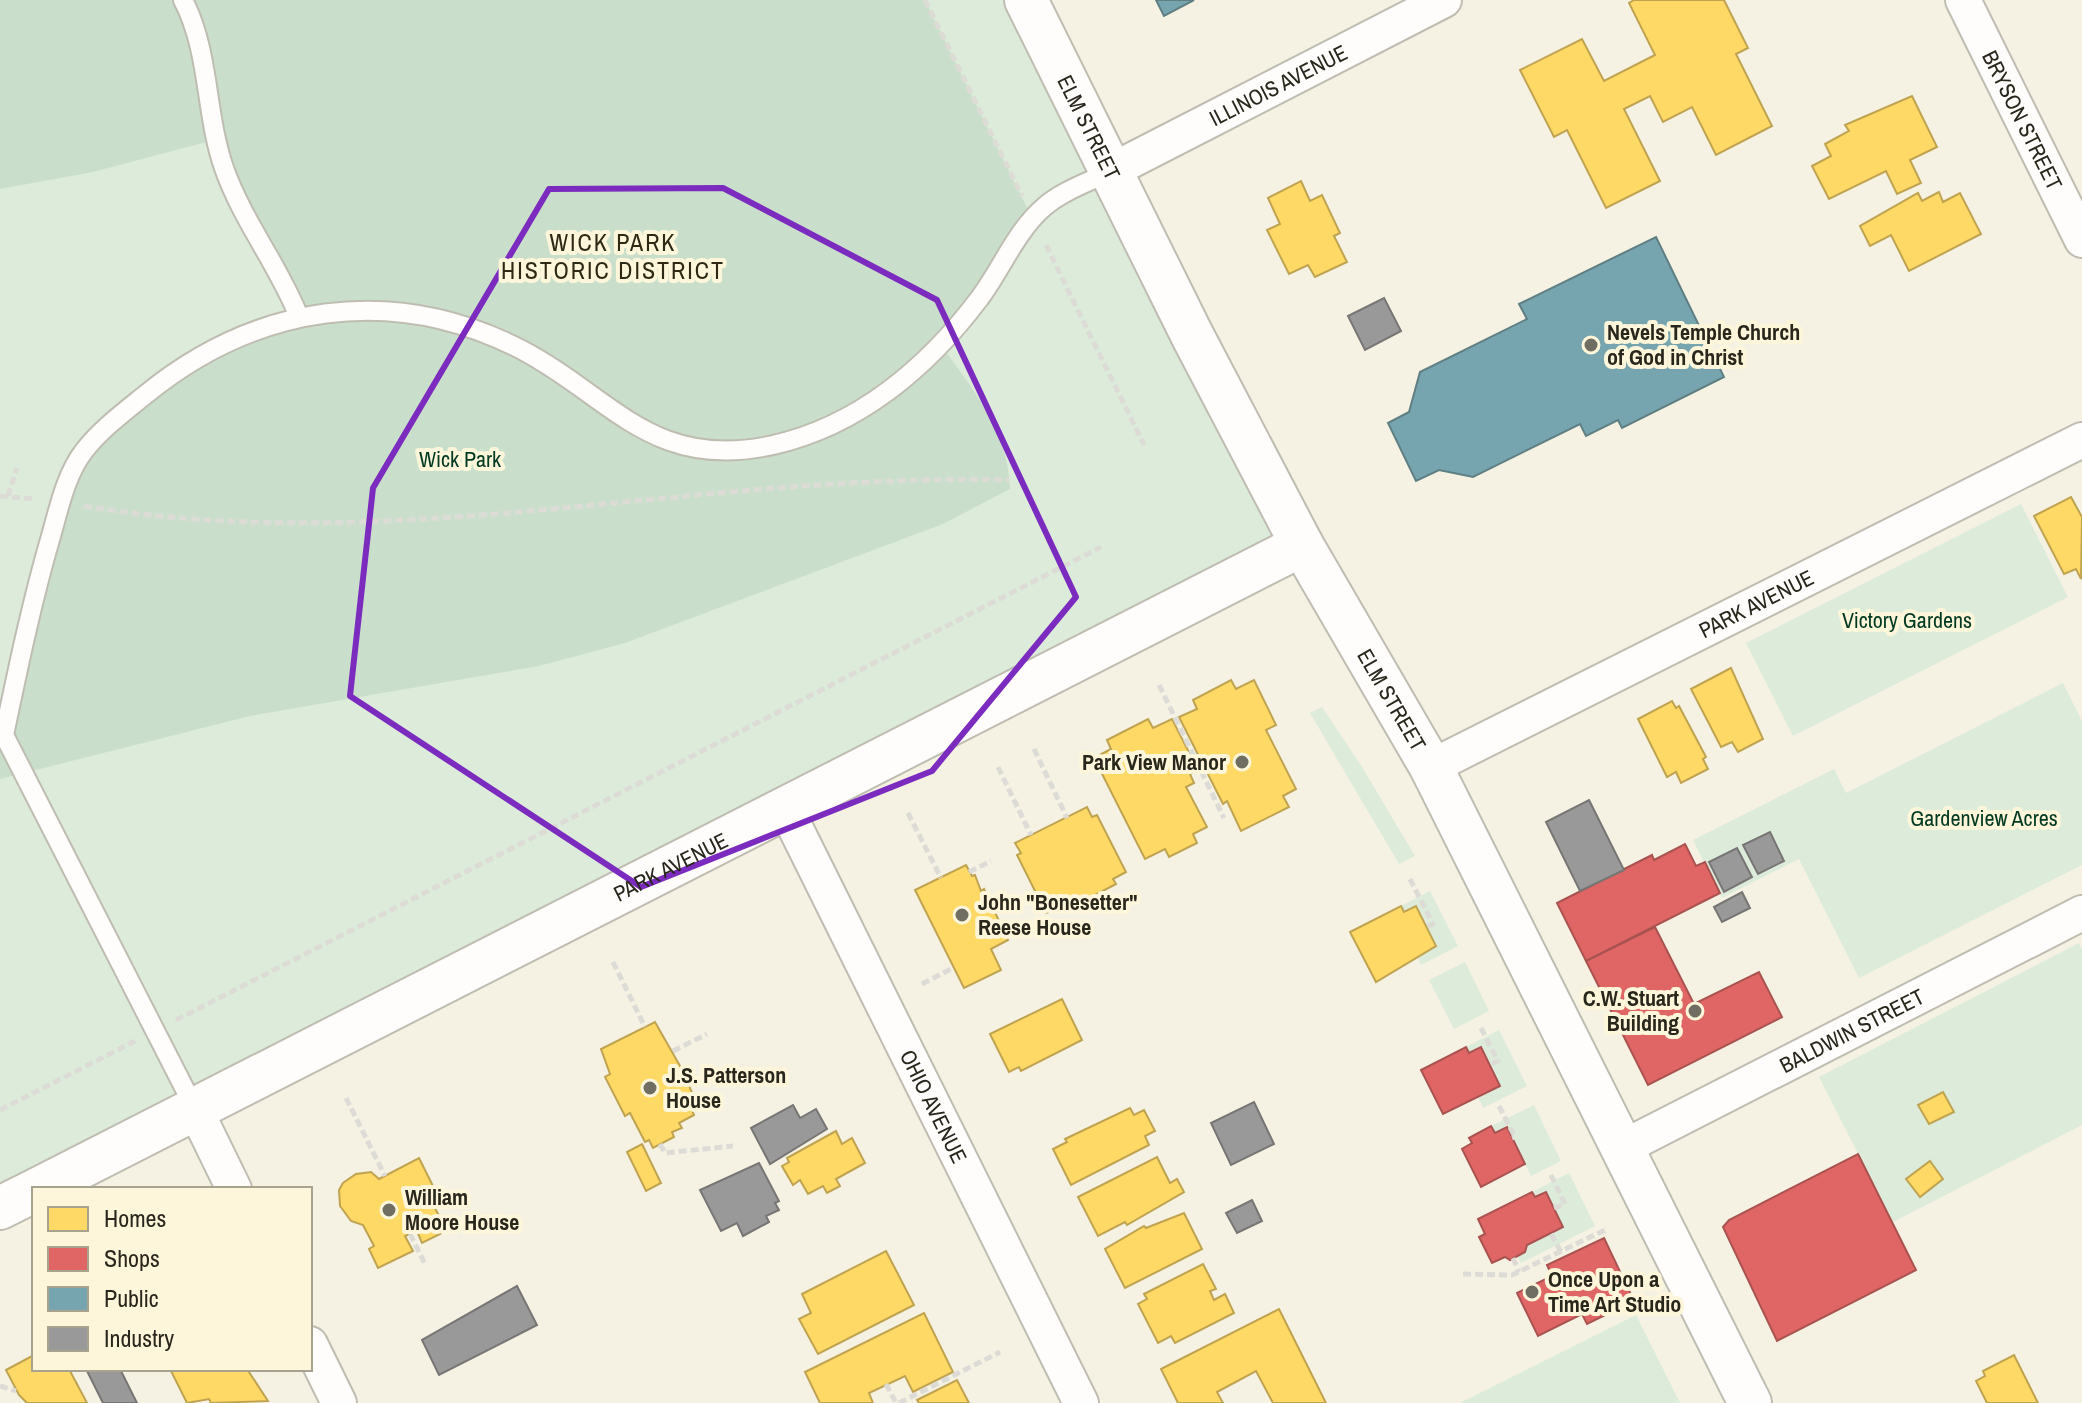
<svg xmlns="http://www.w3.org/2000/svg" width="2082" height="1403" font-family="'Archivo Narrow',sans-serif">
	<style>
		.green { fill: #ddebdb }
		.forest { fill: #cadfcb }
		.homes { fill: #ffd966; stroke: #bfa350; stroke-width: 2 }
		.shops { fill: #e06666; stroke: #a95350; stroke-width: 2 }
		.public { fill: #76a5af; stroke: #5f7f83; stroke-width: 2 }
		.industry { fill: #999; stroke: #777674; stroke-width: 2 }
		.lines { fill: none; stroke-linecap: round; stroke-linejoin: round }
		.service-casing { stroke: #bfbdb2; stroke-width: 22 }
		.minor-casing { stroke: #bfbdb2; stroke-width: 38 }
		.tertiary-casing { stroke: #bfbdb2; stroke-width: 46 }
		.path { stroke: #dcdbd6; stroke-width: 5; stroke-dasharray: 8 4; stroke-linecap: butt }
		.service { stroke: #fefdfb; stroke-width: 18 }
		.minor { stroke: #fefdfb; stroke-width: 34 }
		.tertiary { stroke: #fefdfb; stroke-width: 42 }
		.marked { fill: none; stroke: #7b2cbf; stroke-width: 6; stroke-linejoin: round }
		.poi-dot { fill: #706d62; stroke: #fdf6db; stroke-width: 3 }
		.labels { text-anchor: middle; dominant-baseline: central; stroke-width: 8; stroke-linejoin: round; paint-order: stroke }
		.street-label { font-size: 22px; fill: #29261c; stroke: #fdf6db }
		.poi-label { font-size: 22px; font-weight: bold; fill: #29261c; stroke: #fdf6db; text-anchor: start }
		.park-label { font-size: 22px; fill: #003821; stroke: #fdf6db }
		.neighbourhood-label { font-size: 24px; letter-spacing: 2px; fill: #2e2914; stroke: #fdf6db }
	</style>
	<rect width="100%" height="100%" fill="#f5f2e3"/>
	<!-- green -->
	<g class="green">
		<path d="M 0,0 L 1026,0 L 1302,545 L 0,1208 Z"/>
		<path d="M 2021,504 L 2068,597 L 1793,736 L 1746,643 Z"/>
		<path d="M 2063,683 L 2082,721 L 2082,865 L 1859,978 L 1799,859 L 1722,898 L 1693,840 L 1834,769 L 1846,793 Z"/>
		<path d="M 1322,707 L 1362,767 L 1415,856 L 1399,864 L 1310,713 Z"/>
		<path d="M 1430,891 L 1458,946 L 1421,965 L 1417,956 L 1436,945 L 1417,906 L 1404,912 L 1401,906 Z"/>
		<path d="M 2079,943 L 2082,949 L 2082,1125 L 1893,1222 L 1819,1077 Z"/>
		<path d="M 1465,962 L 1489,1011 L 1454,1029 L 1429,980 Z"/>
		<path d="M 1499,1030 L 1527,1086 L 1483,1108 L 1478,1097 L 1499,1086 L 1481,1047 L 1469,1053 L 1466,1047 Z"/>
		<path d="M 1534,1105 L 1561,1161 L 1531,1176 L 1507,1127 L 1495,1133 L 1491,1126 Z"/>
		<path d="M 1569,1173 L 1595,1226 L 1521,1263 L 1517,1256 L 1525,1252 L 1527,1245 L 1563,1227 L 1546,1192 L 1535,1197 L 1532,1192 Z"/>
		<path d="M 1636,1315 L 1680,1403 L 1460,1403 Z"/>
	</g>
	<!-- forest -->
	<path class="forest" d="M 0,0 L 925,0 L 1032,218 L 940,344 C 972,387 1009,433 1010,489 L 943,524 L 625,643 L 539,666 L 250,716 L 0,779 L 0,733 L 83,453 L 163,380 L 298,317 L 218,139 L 93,172 L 0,189 Z"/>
	<!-- homes -->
	<g class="homes">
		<path d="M 1634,0 L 1724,0 L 1748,48 L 1736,54 L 1772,126 L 1716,155 L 1692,107 L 1663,122 L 1650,96 L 1624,109 L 1660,181 L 1606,208 L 1567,130 L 1554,137 L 1520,70 L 1582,39 L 1604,81 L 1655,55 L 1629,3 Z"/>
		<path d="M 1912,96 L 1937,147 L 1910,160 L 1921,183 L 1897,194 L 1886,171 L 1829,199 L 1812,166 L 1831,156 L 1825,144 L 1849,131 L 1845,125 Z"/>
		<path d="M 1301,181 L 1310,201 L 1322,195 L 1340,233 L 1334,236 L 1347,262 L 1315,277 L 1308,265 L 1289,274 L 1267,230 L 1280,224 L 1268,198 Z"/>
		<path d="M 1939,192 L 1943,202 L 1960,193 L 1981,234 L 1909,271 L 1891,235 L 1870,246 L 1860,226 L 1918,193 L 1922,201 Z"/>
		<path d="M 2071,497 L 2082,517 L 2081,579 L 2076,569 L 2064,574 L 2034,516 Z"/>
		<path d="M 1731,668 L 1763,739 L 1738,752 L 1732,742 L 1721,747 L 1691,689 Z"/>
		<path d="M 1231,680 L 1236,689 L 1254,680 L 1276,725 L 1266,730 L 1296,789 L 1283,796 L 1289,807 L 1241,831 L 1227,801 L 1223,804 L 1179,717 L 1197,709 L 1193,700 Z"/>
		<path d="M 1672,701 L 1676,708 L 1679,706 L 1706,757 L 1703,759 L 1708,769 L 1681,783 L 1676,772 L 1667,777 L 1638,719 Z"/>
		<path d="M 1148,719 L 1153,728 L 1172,719 L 1198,770 L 1190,774 L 1194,783 L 1186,787 L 1207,827 L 1193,834 L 1197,843 L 1169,857 L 1165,849 L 1145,859 L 1094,758 L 1111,749 L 1107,740 Z"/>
		<path d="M 1087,807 L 1092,817 L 1097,815 L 1126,872 L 1113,879 L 1116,884 L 1061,913 L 1058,908 L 1046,913 L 1017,855 L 1021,853 L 1015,843 Z"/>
		<path d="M 966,865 L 972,876 L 975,875 L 981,891 L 984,889 L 1008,940 L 991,949 L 1001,970 L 964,988 L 915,890 Z"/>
		<path d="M 1401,906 L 1404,912 L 1416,906 L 1436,946 L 1376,982 L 1350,932 Z"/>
		<path d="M 1062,999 L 1082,1040 L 1021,1071 L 1019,1067 L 1009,1072 L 990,1034 Z"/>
		<path d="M 655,1022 L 684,1073 L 677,1076 L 678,1079 L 687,1081 L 693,1095 L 691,1108 L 694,1115 L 679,1123 L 682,1128 L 672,1132 L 674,1137 L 653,1148 L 649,1140 L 645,1142 L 630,1113 L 625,1116 L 605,1077 L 610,1074 L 601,1049 Z"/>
		<path d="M 1943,1092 L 1954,1112 L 1929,1124 L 1918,1105 Z"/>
		<path d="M 1130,1108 L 1134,1115 L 1144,1110 L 1155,1131 L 1145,1136 L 1149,1145 L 1071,1185 L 1053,1149 L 1067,1142 L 1065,1139 Z"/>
		<path d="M 836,1131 L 842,1144 L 852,1138 L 865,1163 L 836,1179 L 840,1186 L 827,1193 L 823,1186 L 808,1194 L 800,1180 L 793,1185 L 782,1166 L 789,1162 L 787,1158 Z"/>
		<path d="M 642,1144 L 661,1183 L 646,1191 L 627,1152 Z"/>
		<path d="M 1157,1157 L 1170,1183 L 1177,1179 L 1184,1192 L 1127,1225 L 1125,1222 L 1098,1236 L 1078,1197 Z"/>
		<path d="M 419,1158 L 439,1198 L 432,1202 L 440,1218 L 446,1215 L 452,1228 L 422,1243 L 417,1231 L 405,1236 L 413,1251 L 378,1268 L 369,1249 L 374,1246 L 363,1225 L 351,1221 L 340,1206 L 339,1190 L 343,1183 L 356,1174 L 371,1172 L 379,1179 Z"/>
		<path d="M 1930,1161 L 1943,1179 L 1920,1197 L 1906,1179 Z"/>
		<path d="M 1184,1213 L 1202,1249 L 1125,1288 L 1105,1249 L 1144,1226 L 1146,1228 Z"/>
		<path d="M 886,1251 L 914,1305 L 818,1354 L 799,1319 L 811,1313 L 802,1294 Z"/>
		<path d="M 1203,1264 L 1216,1289 L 1210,1291 L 1214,1300 L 1225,1294 L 1234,1313 L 1175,1343 L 1171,1336 L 1158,1343 L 1138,1304 L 1147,1299 L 1144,1294 Z"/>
		<path d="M 1279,1309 L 1326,1403 L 1273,1403 L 1256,1371 L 1217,1392 L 1223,1403 L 1178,1403 L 1161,1369 Z"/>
		<path d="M 924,1313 L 953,1372 L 913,1392 L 905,1376 L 869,1393 L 873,1403 L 820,1403 L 805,1372 Z"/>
		<path d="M 34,1355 L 34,1369 L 69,1369 L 87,1403 L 27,1403 L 19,1395 L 6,1370 Z"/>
		<path d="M 2014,1355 L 2038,1403 L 1987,1403 L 1976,1381 L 1985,1376 L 1983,1371 Z"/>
		<path d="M 170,1369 L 247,1369 L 268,1401 L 211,1403 L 209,1399 L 187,1403 Z"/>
		<path d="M 957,1380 L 969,1403 L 919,1403 L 917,1400 Z"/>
	</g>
	<!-- shops -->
	<g class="shops">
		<path d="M 1685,844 L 1696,866 L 1705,862 L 1720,893 L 1586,961 L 1557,903 L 1652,855 L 1654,860 Z"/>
		<path d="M 1655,927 L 1694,1004 L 1759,972 L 1782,1017 L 1648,1085 L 1586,961 Z"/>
		<path d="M 1466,1047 L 1469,1053 L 1481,1047 L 1500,1086 L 1443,1114 L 1421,1070 Z"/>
		<path d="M 1491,1126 L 1495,1133 L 1507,1127 L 1525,1164 L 1481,1187 L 1462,1149 L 1472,1143 L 1469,1138 Z"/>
		<path d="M 1858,1154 L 1916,1270 L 1777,1341 L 1723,1227 L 1729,1220 Z"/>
		<path d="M 1532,1192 L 1535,1197 L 1546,1192 L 1563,1227 L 1527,1245 L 1525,1252 L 1510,1260 L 1505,1257 L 1492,1263 L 1479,1237 L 1485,1234 L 1478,1219 Z"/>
		<path d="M 1604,1238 L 1634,1301 L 1587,1324 L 1582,1314 L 1538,1336 L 1517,1293 L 1552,1276 L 1547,1265 Z"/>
	</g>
	<!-- public -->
	<g class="public">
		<path d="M 1156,0 L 1194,0 L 1164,16 Z"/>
		<path d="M 1656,237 L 1724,377 L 1622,428 L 1618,420 L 1586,436 L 1580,424 L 1473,477 L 1439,470 L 1416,481 L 1388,423 L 1409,412 L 1420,372 L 1527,319 L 1519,304 Z"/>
	</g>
	<!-- industry -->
	<g class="industry">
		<path d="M 1384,298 L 1401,331 L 1365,350 L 1348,316 Z"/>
		<path d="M 1589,800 L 1624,870 L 1580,891 L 1546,822 Z"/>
		<path d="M 1770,832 L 1784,861 L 1758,874 L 1743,845 Z"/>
		<path d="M 1737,848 L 1752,877 L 1724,892 L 1709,862 Z"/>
		<path d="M 1742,892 L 1750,908 L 1722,922 L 1714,907 Z"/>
		<path d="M 1254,1102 L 1274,1144 L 1231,1165 L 1211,1123 Z"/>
		<path d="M 793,1105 L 800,1118 L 816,1109 L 827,1129 L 770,1164 L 751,1128 Z"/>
		<path d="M 759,1163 L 779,1201 L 775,1203 L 779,1210 L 766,1216 L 769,1222 L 743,1236 L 737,1223 L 721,1231 L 700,1190 Z"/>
		<path d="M 1252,1200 L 1262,1221 L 1237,1233 L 1226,1213 Z"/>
		<path d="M 517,1286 L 537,1325 L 439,1375 L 422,1340 Z"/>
		<path d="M 86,1369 L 120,1369 L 137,1403 L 103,1403 Z"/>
	</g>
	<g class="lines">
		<defs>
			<g id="service">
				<path d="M 183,0 C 210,51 205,114 224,168 C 243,222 278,264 299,317"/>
				<path d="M 0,733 L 4,735 L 195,1109"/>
				<path d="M 4,735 C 18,668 32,601 51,536 C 59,508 66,474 84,451 C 100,430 124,412 145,395 C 255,305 391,283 520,349 C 611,396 652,472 773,445 C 858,426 927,368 979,299 C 1001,270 1016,231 1044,207 C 1062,191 1089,182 1111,171"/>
			</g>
			<g id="minor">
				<path id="s1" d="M 1963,0 L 2082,240"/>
				<path id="s2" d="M 1111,171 L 1444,0"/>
				<path id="s3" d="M 1431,767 L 2082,440"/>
				<path id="s4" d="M 786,809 L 1081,1403"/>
				<path d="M 195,1109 L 234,1189"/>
				<path id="s5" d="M 1622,1148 L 2082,913"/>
				<path d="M 310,1344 L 339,1403"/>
			</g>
			<g id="tertiary">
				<path id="s6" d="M 1026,0 L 1192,335 L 1302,545 L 1431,767 L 1750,1403"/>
				<path id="s7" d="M 38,1189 L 1302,545"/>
				<path d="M 0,1208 L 34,1191"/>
			</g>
		</defs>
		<!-- service casing -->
		<use href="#service" class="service-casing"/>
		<!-- minor casing -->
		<use href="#minor" class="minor-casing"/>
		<!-- tertiary casing -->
		<use href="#tertiary" class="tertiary-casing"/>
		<!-- path -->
		<g class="path">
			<path d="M 925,0 L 1022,196"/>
			<path d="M 1046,245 L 1144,445"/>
			<path d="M 0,496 L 35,499"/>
			<path d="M 8,496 L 17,468"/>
			<path d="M 84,506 C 393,558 700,472 1009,480"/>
			<path d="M 1159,685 L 1224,818"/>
			<path d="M 1034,749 L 1067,818"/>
			<path d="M 998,767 L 1031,835"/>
			<path d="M 908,813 L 941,878"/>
			<path d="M 969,872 L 991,861"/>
			<path d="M 1410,879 L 1433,924 L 1427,927"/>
			<path d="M 1089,898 L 1093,907"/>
			<path d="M 613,962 L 645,1027"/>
			<path d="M 922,984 L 953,968"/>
			<path d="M 176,1020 L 1101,547"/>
			<path d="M 1481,1028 L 1498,1061 L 1489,1065"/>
			<path d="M 673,1051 L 707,1034"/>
			<path d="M 346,1098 L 385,1176"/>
			<path d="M 1499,1106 L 1515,1137 L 1512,1138"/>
			<path d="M 0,1110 L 135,1041"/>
			<path d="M 660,1144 L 665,1153 L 733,1146"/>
			<path d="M 1551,1175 L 1565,1204 L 1554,1208"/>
			<path d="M 410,1234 L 425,1264"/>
			<path d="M 1551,1234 L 1561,1252"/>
			<path d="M 1513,1258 L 1519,1272"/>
			<path d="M 1463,1274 L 1512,1275 L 1605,1230"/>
			<path d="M 257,1369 L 269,1370"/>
			<path d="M 886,1384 L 896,1403"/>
			<path d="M 0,1386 L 16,1391"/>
			<path d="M 899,1403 L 1000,1352"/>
		</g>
		<!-- service -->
		<use href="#service" class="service"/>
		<!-- minor -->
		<use href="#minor" class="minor"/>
		<!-- tertiary -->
		<use href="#tertiary" class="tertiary"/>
	</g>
	<!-- marked area -->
	<path class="marked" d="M 723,188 L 937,300 L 1076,597 L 932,771 L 641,887 L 350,696 L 373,488 L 549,189 Z"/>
	<!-- markers -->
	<g class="poi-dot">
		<circle cx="1591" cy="345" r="8"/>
		<circle cx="1242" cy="762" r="8"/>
		<circle cx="962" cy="915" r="8"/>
		<circle cx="1695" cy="1011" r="8"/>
		<circle cx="650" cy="1088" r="8"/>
		<circle cx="389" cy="1210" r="8"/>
		<circle cx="1532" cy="1292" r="8"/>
	</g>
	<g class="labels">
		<!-- street labels -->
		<g class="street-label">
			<text stroke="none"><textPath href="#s2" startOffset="188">ILLINOIS AVENUE</textPath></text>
			<text stroke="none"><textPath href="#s1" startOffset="134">BRYSON STREET</textPath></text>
			<text stroke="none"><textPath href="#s6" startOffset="142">ELM STREET</textPath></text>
			<text stroke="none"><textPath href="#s3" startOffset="364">PARK AVENUE</textPath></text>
			<text stroke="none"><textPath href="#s6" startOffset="790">ELM STREET</textPath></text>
			<text stroke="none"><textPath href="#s7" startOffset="710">PARK AVENUE</textPath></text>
			<text stroke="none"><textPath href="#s5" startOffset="258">BALDWIN STREET</textPath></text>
			<text stroke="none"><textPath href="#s4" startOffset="332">OHIO AVENUE</textPath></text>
		</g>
		<!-- poi labels -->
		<g class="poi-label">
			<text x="1607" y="332">Nevels Temple Church<tspan x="1607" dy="25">of God in Christ</tspan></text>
			<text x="1226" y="762" text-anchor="end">Park View Manor</text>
			<text x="978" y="902">John "Bonesetter"<tspan x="978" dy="25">Reese House</tspan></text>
			<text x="1679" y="998" text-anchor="end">C.W. Stuart<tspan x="1679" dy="25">Building</tspan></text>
			<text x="666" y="1075">J.S. Patterson<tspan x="666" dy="25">House</tspan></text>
			<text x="405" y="1197">William<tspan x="405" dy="25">Moore House</tspan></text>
			<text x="1548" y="1279">Once Upon a<tspan x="1548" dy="25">Time Art Studio</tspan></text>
		</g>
		<!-- park labels -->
		<g class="park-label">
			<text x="460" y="459">Wick Park</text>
			<text x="1907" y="620">Victory Gardens</text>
			<text x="1984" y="818">Gardenview Acres</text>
		</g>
		<!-- neighbourhood labels -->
		<g class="neighbourhood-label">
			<text x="613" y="242">WICK PARK<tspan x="613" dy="28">HISTORIC DISTRICT</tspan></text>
		</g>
	</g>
	<!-- legend -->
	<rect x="32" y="1187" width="280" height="184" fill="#fdf6db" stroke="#a8a38f" stroke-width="2"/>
	<rect x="48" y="1207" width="40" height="24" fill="#ffd966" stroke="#a8a38f" stroke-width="2"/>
	<text x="104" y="1227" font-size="24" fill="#29261c">Homes</text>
	<rect x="48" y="1247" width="40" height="24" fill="#e06666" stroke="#a8a38f" stroke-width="2"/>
	<text x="104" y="1267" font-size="24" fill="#29261c">Shops</text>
	<rect x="48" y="1287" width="40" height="24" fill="#76a5af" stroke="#a8a38f" stroke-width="2"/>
	<text x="104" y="1307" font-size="24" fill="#29261c">Public</text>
	<rect x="48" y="1327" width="40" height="24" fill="#999999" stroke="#a8a38f" stroke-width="2"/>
	<text x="104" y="1347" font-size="24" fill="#29261c">Industry</text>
</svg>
